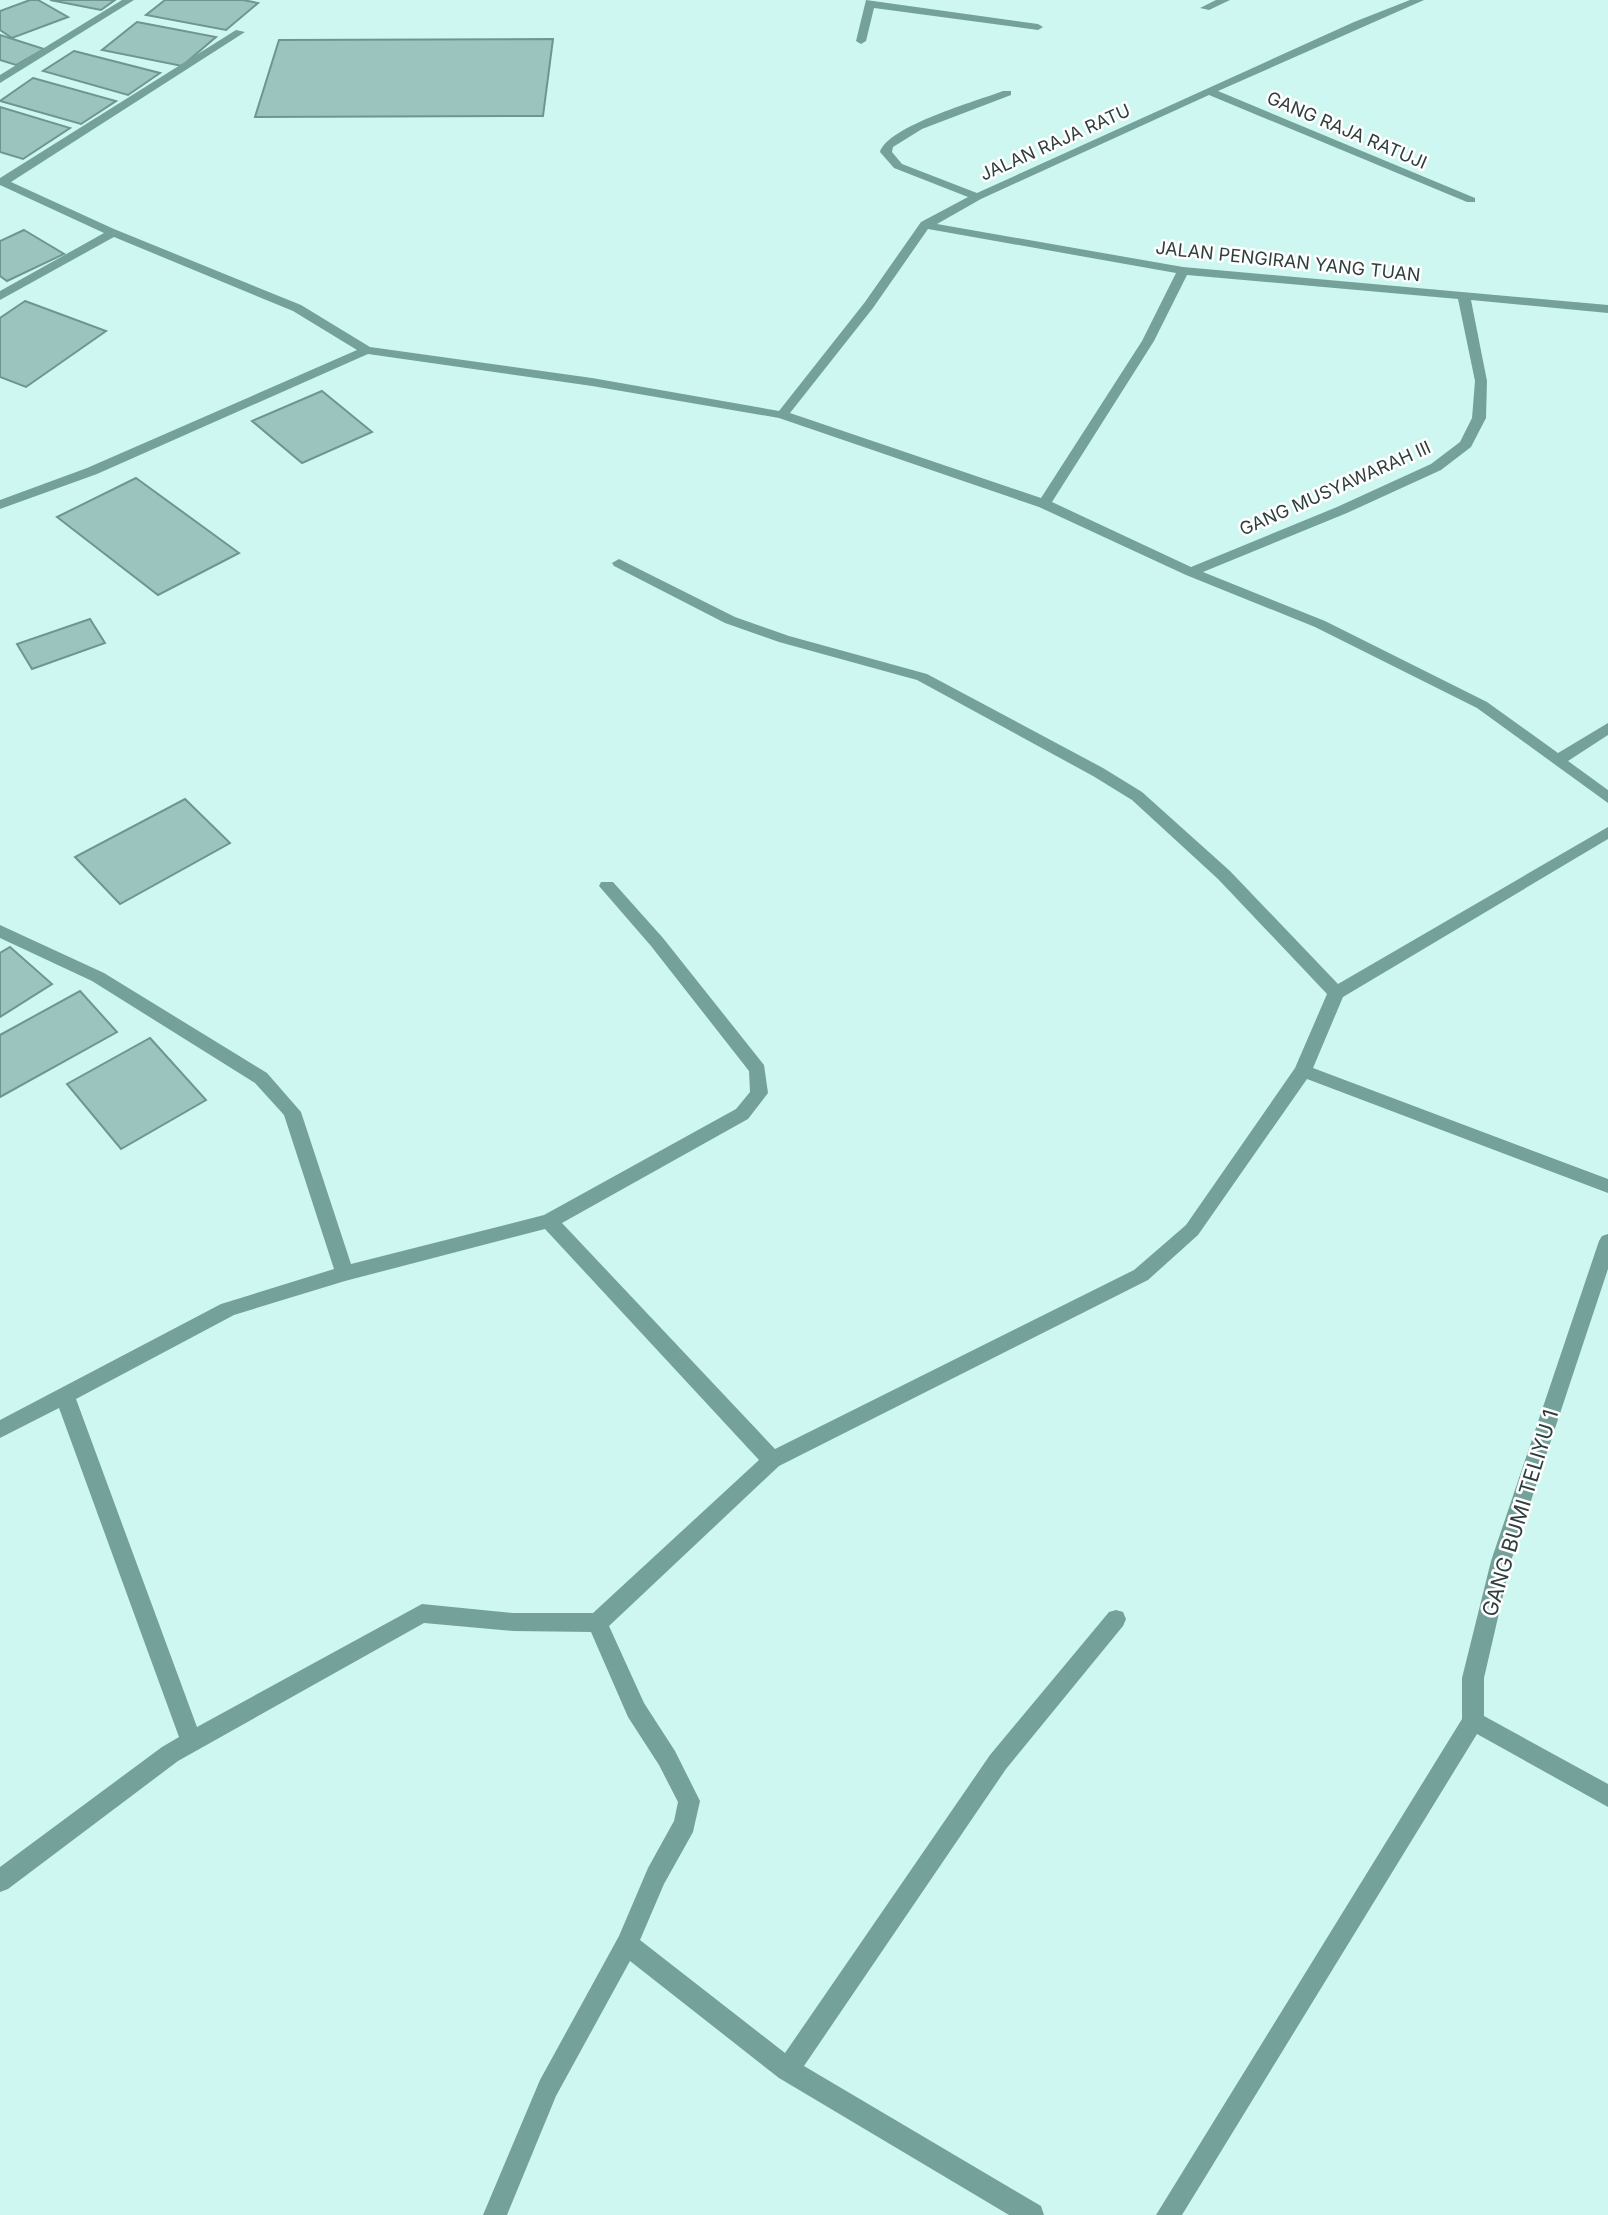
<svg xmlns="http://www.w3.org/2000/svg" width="1608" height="2215" font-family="Inter,sans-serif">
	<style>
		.building { fill: #9cc4be; stroke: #6f958f; stroke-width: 2 }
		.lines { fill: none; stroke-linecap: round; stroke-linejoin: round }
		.minor { fill: #74a29b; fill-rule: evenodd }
		.labels { text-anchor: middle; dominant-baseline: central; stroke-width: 5; stroke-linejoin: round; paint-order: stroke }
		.far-street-label { font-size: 18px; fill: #2f3f3c; stroke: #fff }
		.street-label { font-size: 21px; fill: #2f3f3c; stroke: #fff }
	</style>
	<rect width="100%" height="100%" fill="#cff7f1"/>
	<!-- building -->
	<g class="building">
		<path d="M 30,0 L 38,0 L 68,17 L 12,38 L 0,30 L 0,11 Z"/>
		<path d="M 50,0 L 115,0 L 101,10 Z"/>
		<path d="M 165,0 L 243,0 L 258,3 L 226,30 L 146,15 Z"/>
		<path d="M 137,22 L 216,37 L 182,66 L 102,50 Z"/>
		<path d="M 0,35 L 44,49 L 16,65 L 0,60 Z"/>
		<path d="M 553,39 L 543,116 L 255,117 L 279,40 Z"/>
		<path d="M 74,51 L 160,73 L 128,95 L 43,71 Z"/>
		<path d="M 33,78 L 116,101 L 81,124 L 0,101 Z"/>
		<path d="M 0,107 L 70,128 L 23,159 L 0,152 Z"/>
		<path d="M 24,230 L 64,254 L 7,281 L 0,276 L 0,241 Z"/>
		<path d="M 25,301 L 106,331 L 26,387 L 0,377 L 0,318 Z"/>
		<path d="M 322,391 L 372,432 L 302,463 L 252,421 Z"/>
		<path d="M 136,478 L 239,553 L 158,595 L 57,517 Z"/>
		<path d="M 90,619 L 105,643 L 32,669 L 17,644 Z"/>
		<path d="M 185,799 L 230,843 L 120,904 L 75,857 Z"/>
		<path d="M 10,947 L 52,984 L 0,1017 L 0,953 Z"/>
		<path d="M 80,991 L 117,1032 L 0,1097 L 0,1035 Z"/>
		<path d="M 150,1038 L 206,1100 L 121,1149 L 67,1084 Z"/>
	</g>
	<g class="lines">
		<!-- minor -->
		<g class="minor">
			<path d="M 122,0 L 134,0 L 0,83 L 0,75 Z"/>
			<path d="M 866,0 L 1038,24 L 1043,27 L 1038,30 L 874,8 L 866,41 L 861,44 L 856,41 Z"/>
			<path d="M 1216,0 L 1230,0 L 1209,10 L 1200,8 Z"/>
			<path d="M 1410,0 L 1424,0 L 1218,91 L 1475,198 L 1475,202 L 1467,202 L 1209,95 L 981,199 L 937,224 L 1183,267 L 1608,305 L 1608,313 L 1471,300 L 1487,381 L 1486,418 L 1471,447 L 1441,470 L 1347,513 L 1203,572 L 1325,621 L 1487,702 L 1558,753 L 1608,723 L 1608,735 L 1568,761 L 1608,790 L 1608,803 L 1477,708 L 1315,627 L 1186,575 L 1039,507 L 779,418 L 592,386 L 368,354 L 97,474 L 0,509 L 0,500 L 87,468 L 357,350 L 293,311 L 114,237 L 0,300 L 0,291 L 104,233 L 0,185 L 0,178 L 236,30 L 245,32 L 11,182 L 114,229 L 301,305 L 370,347 L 592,378 L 779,411 L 865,302 L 921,222 L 968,197 L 894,168 L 880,152 C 888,126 977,101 1003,91 L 1011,91 L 1011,95 L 922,129 L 893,147 L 892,152 L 902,164 L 977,193 L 1354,22 ZM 928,229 L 1176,273 L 1142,341 L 1041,498 L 790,413 L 873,308 ZM 1187,275 L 1458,299 L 1475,381 L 1472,418 L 1460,442 L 1431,464 L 1337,507 L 1191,567 L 1052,502 L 1154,341 Z"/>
			<path d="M 619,559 L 735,617 L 789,636 L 927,674 L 1103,768 L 1142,792 L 1230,871 L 1338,984 L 1608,827 L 1608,839 L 1343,997 L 1313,1068 L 1608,1179 L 1608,1193 L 1307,1079 L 1198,1235 L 1148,1280 L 779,1466 L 609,1626 L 644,1703 L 675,1751 L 700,1801 L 693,1832 L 664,1884 L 640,1940 L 785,2053 L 990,1755 L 1109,1612 L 1116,1610 L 1123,1612 L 1126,1619 L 1123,1626 L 1006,1769 L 804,2066 L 1041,2206 L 1044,2215 L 1009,2215 L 779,2078 L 630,1961 L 556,2096 L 507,2215 L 483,2215 L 540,2080 L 619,1936 L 648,1868 L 674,1821 L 678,1802 L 659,1765 L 628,1717 L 591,1632 L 513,1631 L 424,1623 L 178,1761 L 8,1889 L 0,1892 L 0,1867 L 162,1747 L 179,1737 L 59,1408 L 0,1438 L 0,1420 L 221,1304 L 334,1269 L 284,1115 L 255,1083 L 92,981 L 0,938 L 0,925 L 104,973 L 267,1073 L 301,1112 L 351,1264 L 544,1215 L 736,1109 L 750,1092 L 749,1071 L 651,946 L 599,886 L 601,882 L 613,882 L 663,938 L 764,1065 L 768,1093 L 748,1119 L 562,1223 L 775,1449 L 1134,1270 L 1186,1225 L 1295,1068 L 1327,994 L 1218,879 L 1132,800 L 1093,776 L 917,680 L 779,642 L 725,623 L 614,566 L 612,563 ZM 545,1229 L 759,1460 L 593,1613 L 513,1613 L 422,1604 L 197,1727 L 76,1399 L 234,1315 L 345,1281 Z"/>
			<path d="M 1608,1234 L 1608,1269 L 1511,1561 L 1484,1678 L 1484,1716 L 1608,1784 L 1608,1807 L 1477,1734 L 1182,2215 L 1156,2215 L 1462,1719 L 1462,1678 L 1491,1561 L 1599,1241 L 1602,1236 Z"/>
		</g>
	</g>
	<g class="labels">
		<!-- far-street labels -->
		<g class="far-street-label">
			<text transform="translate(1347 130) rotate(23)">GANG RAJA RATUJI</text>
			<text transform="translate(1055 142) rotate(-24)">JALAN RAJA RATU</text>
			<text transform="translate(1288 261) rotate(6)">JALAN PENGIRAN YANG TUAN</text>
			<text transform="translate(1335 488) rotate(-24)">GANG MUSYAWARAH III</text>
		</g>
		<!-- street labels -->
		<g class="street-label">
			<text transform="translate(1520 1513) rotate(-73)">GANG BUMI TELIYU 1</text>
		</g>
	</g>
</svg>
